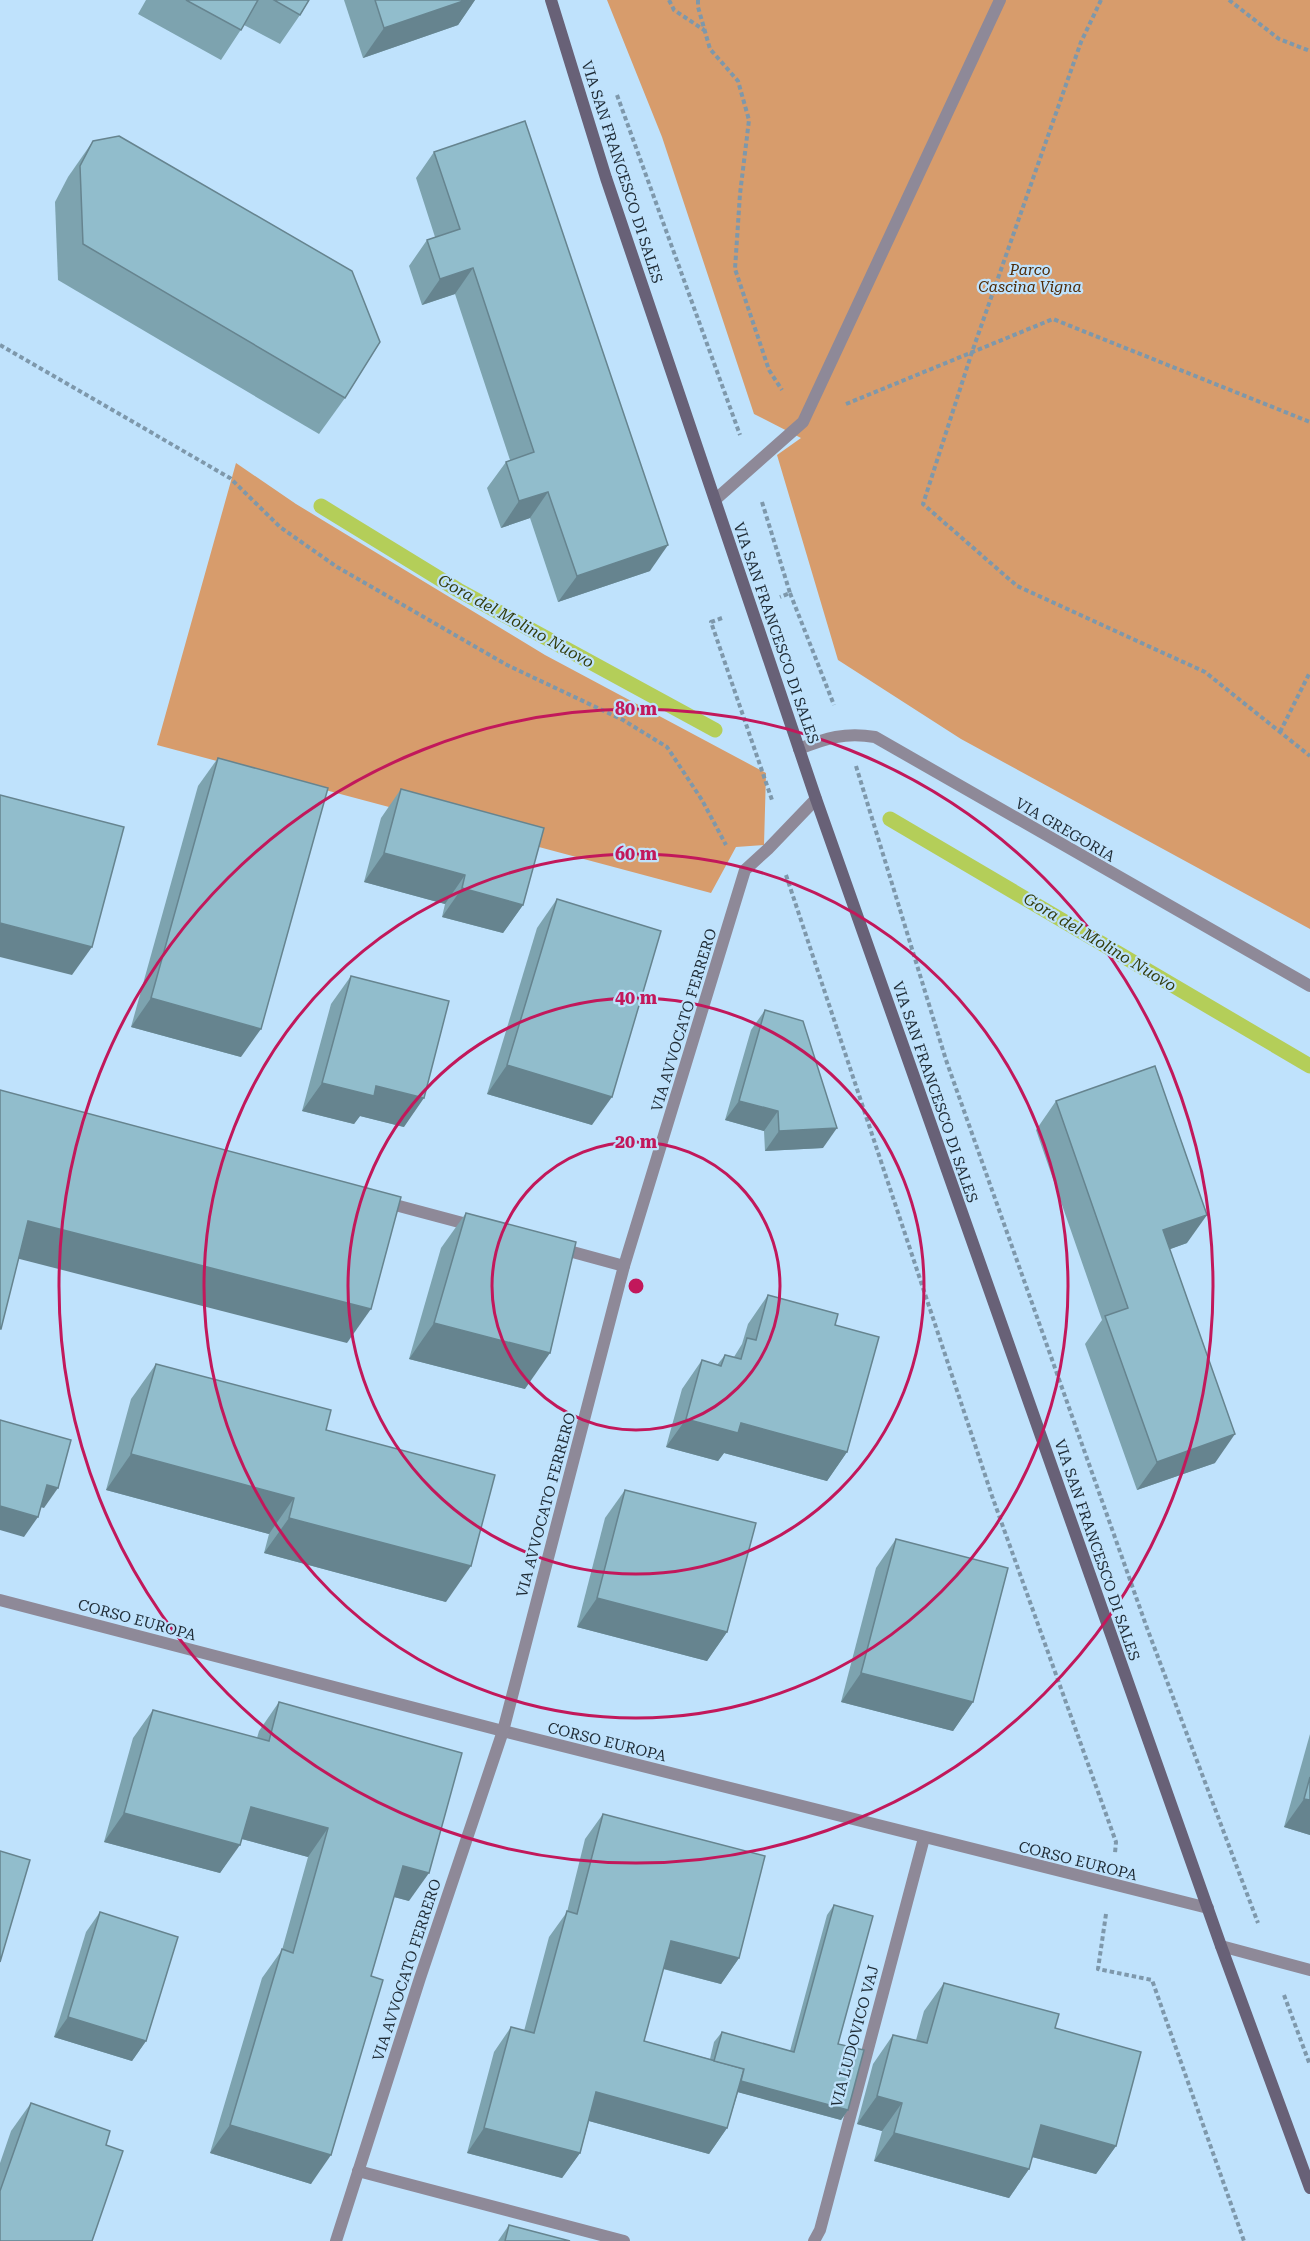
<svg xmlns="http://www.w3.org/2000/svg" width="1310" height="2241" font-family="'Roboto Serif',serif">
	<style>
		.green { fill: #d79c6c }
		.lines { fill: none; stroke-linecap: round; stroke-linejoin: round }
		.stream { stroke: #b4ce59; stroke-width: 15 }
		.path { stroke: #7e98ab; stroke-width: 4; stroke-dasharray: 4.5 3; stroke-linecap: butt }
		.lane { stroke: #8e8998; stroke-width: 12 }
		.street { stroke: #8e8998; stroke-width: 12 }
		.secondary { stroke: #686177; stroke-width: 12 }
		.wall { fill: #7da3af }
		.shaded-wall { fill: #66848f }
		.building { fill: #91bdcc; stroke: #66848f; stroke-width: 1.5 }
		.ring { fill: none; stroke: #c2185b; stroke-width: 3 }
		.labels { text-anchor: middle; dominant-baseline: central; stroke-width: 4.5; stroke-linejoin: round; paint-order: stroke }
		.street-label { font-size: 15px; fill: #1e2b35; stroke: #bfe2fc }
		.park-label { font-size: 15px; font-style: italic; fill: #4e2a06; stroke: #bfe2fc }
		.water-label { font-size: 16px; font-style: italic; fill: #333d0d; stroke: #bfe2fc }
		.centre { fill: #c2185b; stroke: #bfe2fc; stroke-width: 3 }
		.ring-label { font-size: 18px; text-anchor: middle; font-weight: bold; fill: #c2185b; stroke: #bfe2fc; stroke-width: 4.5; stroke-linejoin: round; paint-order: stroke }
	</style>
	<rect width="100%" height="100%" fill="#bfe2fc"/>
	<!-- green -->
	<g class="green">
		<path d="M 607,0 L 1310,0 L 1310,929 L 961,739 L 838,660 L 777,455 L 801,438 L 754,414 L 662,137 Z"/>
		<path d="M 236,463 L 296,504 L 545,655 L 766,773 L 764,845 L 736,847 L 711,893 L 157,745 Z"/>
	</g>
	<g class="lines">
		<!-- stream -->
		<g class="stream">
			<path d="M 321,506 L 458,590 L 715,730"/>
			<path d="M 890,819 L 1310,1066"/>
		</g>
		<!-- path -->
		<g class="path">
			<path d="M 669,0 L 674,10 L 704,30"/>
			<path d="M 698,0 L 698,7 L 710,49 L 738,81 L 749,120 L 740,194 L 735,269 L 769,370 L 782,390"/>
			<path d="M 1101,0 L 1081,42 L 972,352 L 923,504 L 1017,586 L 1205,672 L 1310,756"/>
			<path d="M 1229,0 L 1279,39 L 1310,51"/>
			<path d="M 617,95 L 740,435"/>
			<path d="M 0,345 L 230,478 L 280,527 L 337,567 L 507,665 L 623,720 L 667,747 L 702,800 L 726,845"/>
			<path d="M 846,404 L 1053,319 L 1310,422"/>
			<path d="M 762,502 L 790,593 L 780,597"/>
			<path d="M 790,593 L 834,705"/>
			<path d="M 722,618 L 711,622 L 772,800"/>
			<path d="M 1280,732 L 1310,672"/>
			<path d="M 856,766 L 946,1060 L 1147,1628 L 1258,1923"/>
			<path d="M 786,875 L 992,1496 L 1116,1842 L 1115,1853"/>
			<path d="M 1106,1914 L 1098,1969 L 1152,1980 L 1244,2241"/>
			<path d="M 1284,1995 L 1310,2065"/>
		</g>
		<!-- lane -->
		<path class="lane" d="M 716,499 L 803,422 L 1000,0"/>
		<!-- street -->
		<g class="street">
			<path d="M 799,749 C 826,738 845,732 875,737 L 1310,986"/>
			<path d="M 384,1202 L 474,1226"/>
			<path d="M 558,1248 L 624,1266"/>
			<path d="M 0,1600 L 503,1731 L 1208,1908"/>
			<path d="M 1221,1946 L 1310,1970"/>
			<path d="M 358,2171 L 624,2241"/>
			<path d="M 336,2241 L 420,1978 L 503,1731 L 624,1266 L 745,870 L 768,849 L 816,799"/>
			<path d="M 814,2241 L 820,2230 L 924,1838"/>
		</g>
		<!-- secondary -->
		<path class="secondary" d="M 551,0 L 606,178 L 816,799 L 1221,1946 L 1310,2188"/>
	</g>
	<!-- wall -->
	<g class="wall">
		<path d="M 146,0 L 309,0 L 300,15 L 280,44 L 244,25 L 221,60 L 138,14 Z"/>
		<path d="M 344,0 L 475,0 L 458,25 L 363,58 Z"/>
		<path d="M 93,141 L 345,398 L 319,434 L 58,280 L 55,202 L 68,177 Z"/>
		<path d="M 434,152 L 650,571 L 558,602 L 530,518 L 501,528 L 487,488 L 506,462 L 510,460 L 455,294 L 422,305 L 409,266 L 427,240 L 435,237 L 416,178 Z"/>
		<path d="M 218,758 L 241,1057 L 131,1027 L 198,786 Z"/>
		<path d="M 401,789 L 523,905 L 503,933 L 442,917 L 445,904 L 364,882 L 381,818 Z"/>
		<path d="M 557,899 L 592,1125 L 487,1094 L 537,928 Z"/>
		<path d="M 351,976 L 404,1127 L 360,1116 L 354,1124 L 302,1111 L 331,1004 Z"/>
		<path d="M 765,1010 L 823,1148 L 765,1151 L 764,1131 L 725,1120 L 751,1030 Z"/>
		<path d="M 1056,1101 L 1187,1243 L 1170,1249 L 1215,1463 L 1137,1490 L 1085,1344 L 1102,1320 L 1036,1130 Z"/>
		<path d="M 466,1213 L 525,1389 L 409,1359 L 441,1248 Z"/>
		<path d="M 768,1295 L 835,1325 L 847,1452 L 827,1481 L 724,1453 L 718,1461 L 666,1447 L 682,1389 L 702,1360 L 717,1365 L 725,1355 L 734,1357 L 742,1344 L 748,1324 Z"/>
		<path d="M 156,1364 L 326,1430 L 446,1602 L 264,1553 L 269,1534 L 106,1490 L 131,1399 Z"/>
		<path d="M 625,1490 L 727,1632 L 707,1661 L 577,1627 L 605,1518 Z"/>
		<path d="M 896,1539 L 973,1702 L 953,1731 L 841,1702 L 876,1568 Z"/>
		<path d="M 279,1702 L 409,1901 L 394,1897 L 311,2184 L 210,2153 L 262,1978 L 282,1950 L 308,1857 L 242,1839 L 220,1873 L 104,1842 L 133,1738 L 153,1710 L 257,1738 L 259,1731 Z"/>
		<path d="M 1310,1734 L 1310,1835 L 1284,1827 Z"/>
		<path d="M 603,1814 L 739,1958 L 721,1984 L 663,1969 L 644,2041 L 710,2059 L 714,2042 L 722,2032 L 790,2051 L 827,1915 L 834,1905 L 838,2044 L 848,2110 L 841,2120 L 738,2092 L 727,2128 L 709,2154 L 589,2121 L 580,2153 L 562,2178 L 467,2153 L 494,2052 L 511,2027 L 524,2031 L 549,1937 L 567,1912 L 585,1839 Z"/>
		<path d="M 100,1912 L 146,2041 L 132,2061 L 54,2037 L 86,1932 Z"/>
		<path d="M 944,1983 L 1055,2028 L 1116,2146 L 1096,2174 L 1032,2157 L 1029,2169 L 1009,2198 L 874,2161 L 882,2131 L 857,2124 L 873,2064 L 893,2035 L 916,2040 L 924,2011 Z"/>
		<path d="M 31,2103 L 0,2241 L 0,2163 L 11,2131 Z"/>
		<path d="M 509,2225 L 570,2241 L 498,2241 Z"/>
	</g>
	<!-- shaded-wall -->
	<g class="shaded-wall">
		<path d="M 466,0 L 475,0 L 458,25 L 363,58 L 384,28 Z"/>
		<path d="M 473,268 L 455,294 L 422,305 L 440,279 Z"/>
		<path d="M 548,492 L 530,518 L 501,528 L 519,501 Z"/>
		<path d="M 668,545 L 650,571 L 558,602 L 577,576 Z"/>
		<path d="M 384,853 L 465,875 L 445,904 L 364,882 Z"/>
		<path d="M 462,888 L 523,905 L 503,933 L 442,917 Z"/>
		<path d="M 0,923 L 92,947 L 72,975 L 0,957 Z"/>
		<path d="M 151,998 L 261,1029 L 241,1057 L 131,1027 Z"/>
		<path d="M 507,1065 L 612,1097 L 592,1125 L 487,1094 Z"/>
		<path d="M 322,1083 L 376,1086 L 424,1098 L 404,1127 L 360,1116 L 354,1124 L 302,1111 Z"/>
		<path d="M 739,1101 L 778,1111 L 764,1131 L 725,1120 Z"/>
		<path d="M 837,1128 L 823,1148 L 765,1151 L 779,1131 Z"/>
		<path d="M 1207,1215 L 1187,1243 L 1143,1259 L 1163,1230 Z"/>
		<path d="M 28,1221 L 371,1309 L 347,1343 L 4,1255 Z"/>
		<path d="M 434,1323 L 550,1353 L 525,1389 L 409,1359 Z"/>
		<path d="M 686,1419 L 741,1423 L 847,1452 L 827,1481 L 724,1453 L 718,1461 L 666,1447 Z"/>
		<path d="M 1235,1434 L 1215,1463 L 1137,1490 L 1157,1462 Z"/>
		<path d="M 131,1454 L 294,1498 L 269,1534 L 106,1490 Z"/>
		<path d="M 47,1485 L 58,1488 L 44,1508 L 33,1505 Z"/>
		<path d="M 0,1506 L 38,1517 L 24,1537 L 0,1530 Z"/>
		<path d="M 289,1518 L 471,1566 L 446,1602 L 264,1553 Z"/>
		<path d="M 597,1598 L 727,1632 L 707,1661 L 577,1627 Z"/>
		<path d="M 861,1673 L 973,1702 L 953,1731 L 841,1702 Z"/>
		<path d="M 1304,1799 L 1310,1800 L 1310,1835 L 1284,1827 Z"/>
		<path d="M 251,1807 L 328,1828 L 308,1857 L 231,1836 Z"/>
		<path d="M 124,1813 L 240,1845 L 220,1873 L 104,1842 Z"/>
		<path d="M 403,1866 L 429,1873 L 409,1901 L 383,1894 Z"/>
		<path d="M 671,1941 L 739,1958 L 721,1984 L 653,1966 Z"/>
		<path d="M 68,2017 L 146,2041 L 132,2061 L 54,2037 Z"/>
		<path d="M 711,2072 L 848,2110 L 841,2120 L 704,2083 Z"/>
		<path d="M 596,2092 L 727,2128 L 709,2154 L 578,2118 Z"/>
		<path d="M 877,2096 L 902,2103 L 882,2131 L 857,2124 Z"/>
		<path d="M 230,2125 L 331,2155 L 311,2184 L 210,2153 Z"/>
		<path d="M 1041,2125 L 1116,2146 L 1096,2174 L 1021,2154 Z"/>
		<path d="M 484,2128 L 580,2153 L 562,2178 L 467,2153 Z"/>
		<path d="M 894,2133 L 1029,2169 L 1009,2198 L 874,2161 Z"/>
	</g>
	<!-- building -->
	<g class="building">
		<path d="M 186,0 L 258,0 L 241,30 Z"/>
		<path d="M 274,0 L 309,0 L 300,15 Z"/>
		<path d="M 375,0 L 466,0 L 384,28 Z"/>
		<path d="M 525,121 L 668,545 L 577,576 L 548,492 L 519,501 L 506,462 L 534,452 L 473,268 L 440,279 L 427,240 L 460,229 L 434,152 Z"/>
		<path d="M 119,136 L 352,271 L 380,342 L 345,398 L 83,244 L 80,166 L 93,141 Z"/>
		<path d="M 218,758 L 328,788 L 261,1029 L 151,998 Z"/>
		<path d="M 401,789 L 544,828 L 523,905 L 462,888 L 465,875 L 384,853 Z"/>
		<path d="M 0,795 L 124,827 L 92,947 L 0,923 Z"/>
		<path d="M 557,899 L 661,931 L 612,1097 L 507,1065 Z"/>
		<path d="M 351,976 L 449,1001 L 424,1098 L 376,1086 L 374,1096 L 322,1083 Z"/>
		<path d="M 765,1010 L 803,1021 L 837,1128 L 779,1131 L 778,1111 L 739,1101 Z"/>
		<path d="M 1155,1066 L 1207,1215 L 1163,1230 L 1235,1434 L 1157,1462 L 1105,1316 L 1128,1308 L 1056,1101 Z"/>
		<path d="M 0,1090 L 401,1197 L 371,1309 L 28,1221 L 1,1329 L 0,1329 Z"/>
		<path d="M 466,1213 L 576,1242 L 550,1353 L 434,1323 Z"/>
		<path d="M 768,1295 L 838,1314 L 835,1325 L 879,1337 L 847,1452 L 741,1423 L 738,1433 L 686,1419 L 702,1360 L 721,1366 L 725,1355 L 741,1359 L 747,1338 L 756,1340 Z"/>
		<path d="M 156,1364 L 331,1410 L 326,1430 L 495,1475 L 471,1566 L 289,1518 L 294,1498 L 131,1454 Z"/>
		<path d="M 0,1420 L 71,1440 L 58,1488 L 47,1485 L 38,1517 L 0,1506 Z"/>
		<path d="M 625,1490 L 756,1523 L 727,1632 L 597,1598 Z"/>
		<path d="M 896,1539 L 1008,1568 L 973,1702 L 861,1673 Z"/>
		<path d="M 279,1702 L 462,1753 L 429,1873 L 403,1866 L 371,1976 L 383,1980 L 331,2155 L 230,2125 L 282,1949 L 293,1953 L 328,1828 L 251,1807 L 240,1845 L 124,1813 L 153,1710 L 269,1741 Z"/>
		<path d="M 1310,1777 L 1310,1800 L 1304,1799 Z"/>
		<path d="M 603,1814 L 765,1856 L 739,1958 L 671,1941 L 644,2041 L 744,2069 L 727,2128 L 596,2092 L 580,2153 L 484,2128 L 511,2027 L 534,2033 L 567,1911 L 577,1914 Z"/>
		<path d="M 0,1851 L 30,1860 L 0,1962 Z"/>
		<path d="M 834,1905 L 873,1916 L 838,2044 L 864,2050 L 848,2110 L 741,2081 L 744,2069 L 714,2061 L 722,2032 L 794,2052 Z"/>
		<path d="M 100,1912 L 178,1937 L 146,2041 L 68,2017 Z"/>
		<path d="M 944,1983 L 1059,2014 L 1055,2028 L 1141,2052 L 1116,2146 L 1041,2125 L 1029,2169 L 894,2133 L 902,2103 L 877,2096 L 893,2035 L 927,2043 Z"/>
		<path d="M 31,2103 L 110,2131 L 106,2145 L 123,2151 L 92,2241 L 0,2241 L 0,2191 Z"/>
		<path d="M 509,2225 L 570,2241 L 505,2241 Z"/>
	</g>
	<!-- distance rings -->
	<g class="ring">
		<circle cx="636" cy="1286" r="144"/>
		<circle cx="636" cy="1286" r="288"/>
		<circle cx="636" cy="1286" r="432"/>
		<circle cx="636" cy="1286" r="577"/>
	</g>
	<g class="labels">
		<!-- street labels -->
		<g class="street-label">
			<text transform="translate(622 172) rotate(72)">VIA SAN FRANCESCO DI SALES</text>
			<text transform="translate(776 633) rotate(71)">VIA SAN FRANCESCO DI SALES</text>
			<text transform="translate(1065 830) rotate(30)">VIA GREGORIA</text>
			<text transform="translate(684 1020) rotate(-73)">VIA AVVOCATO FERRERO</text>
			<text transform="translate(935 1092) rotate(71)">VIA SAN FRANCESCO DI SALES</text>
			<text transform="translate(546 1505) rotate(-75)">VIA AVVOCATO FERRERO</text>
			<text transform="translate(1097 1550) rotate(71)">VIA SAN FRANCESCO DI SALES</text>
			<text transform="translate(137 1620) rotate(15)">CORSO EUROPA</text>
			<text transform="translate(607 1742) rotate(14)">CORSO EUROPA</text>
			<text transform="translate(1078 1861) rotate(14)">CORSO EUROPA</text>
			<text transform="translate(407 1970) rotate(-72)">VIA AVVOCATO FERRERO</text>
			<text transform="translate(855 2036) rotate(-75)">VIA LUDOVICO VAJ</text>
		</g>
		<!-- park labels -->
		<g class="park-label">
			<text x="1030" y="270">Parco<tspan x="1030" dy="17">Cascina Vigna</tspan></text>
		</g>
		<!-- water labels -->
		<g class="water-label">
			<text transform="translate(516 621) rotate(29)">Gora del Molino Nuovo</text>
			<text transform="translate(1100 942) rotate(31)">Gora del Molino Nuovo</text>
		</g>
	</g>
	<circle cx="636" cy="1286" r="9" class="centre"/>
	<g class="ring-label">
		<text x="636" y="715">80 m</text>
		<text x="636" y="860">60 m</text>
		<text x="636" y="1004">40 m</text>
		<text x="636" y="1148">20 m</text>
	</g>
</svg>
